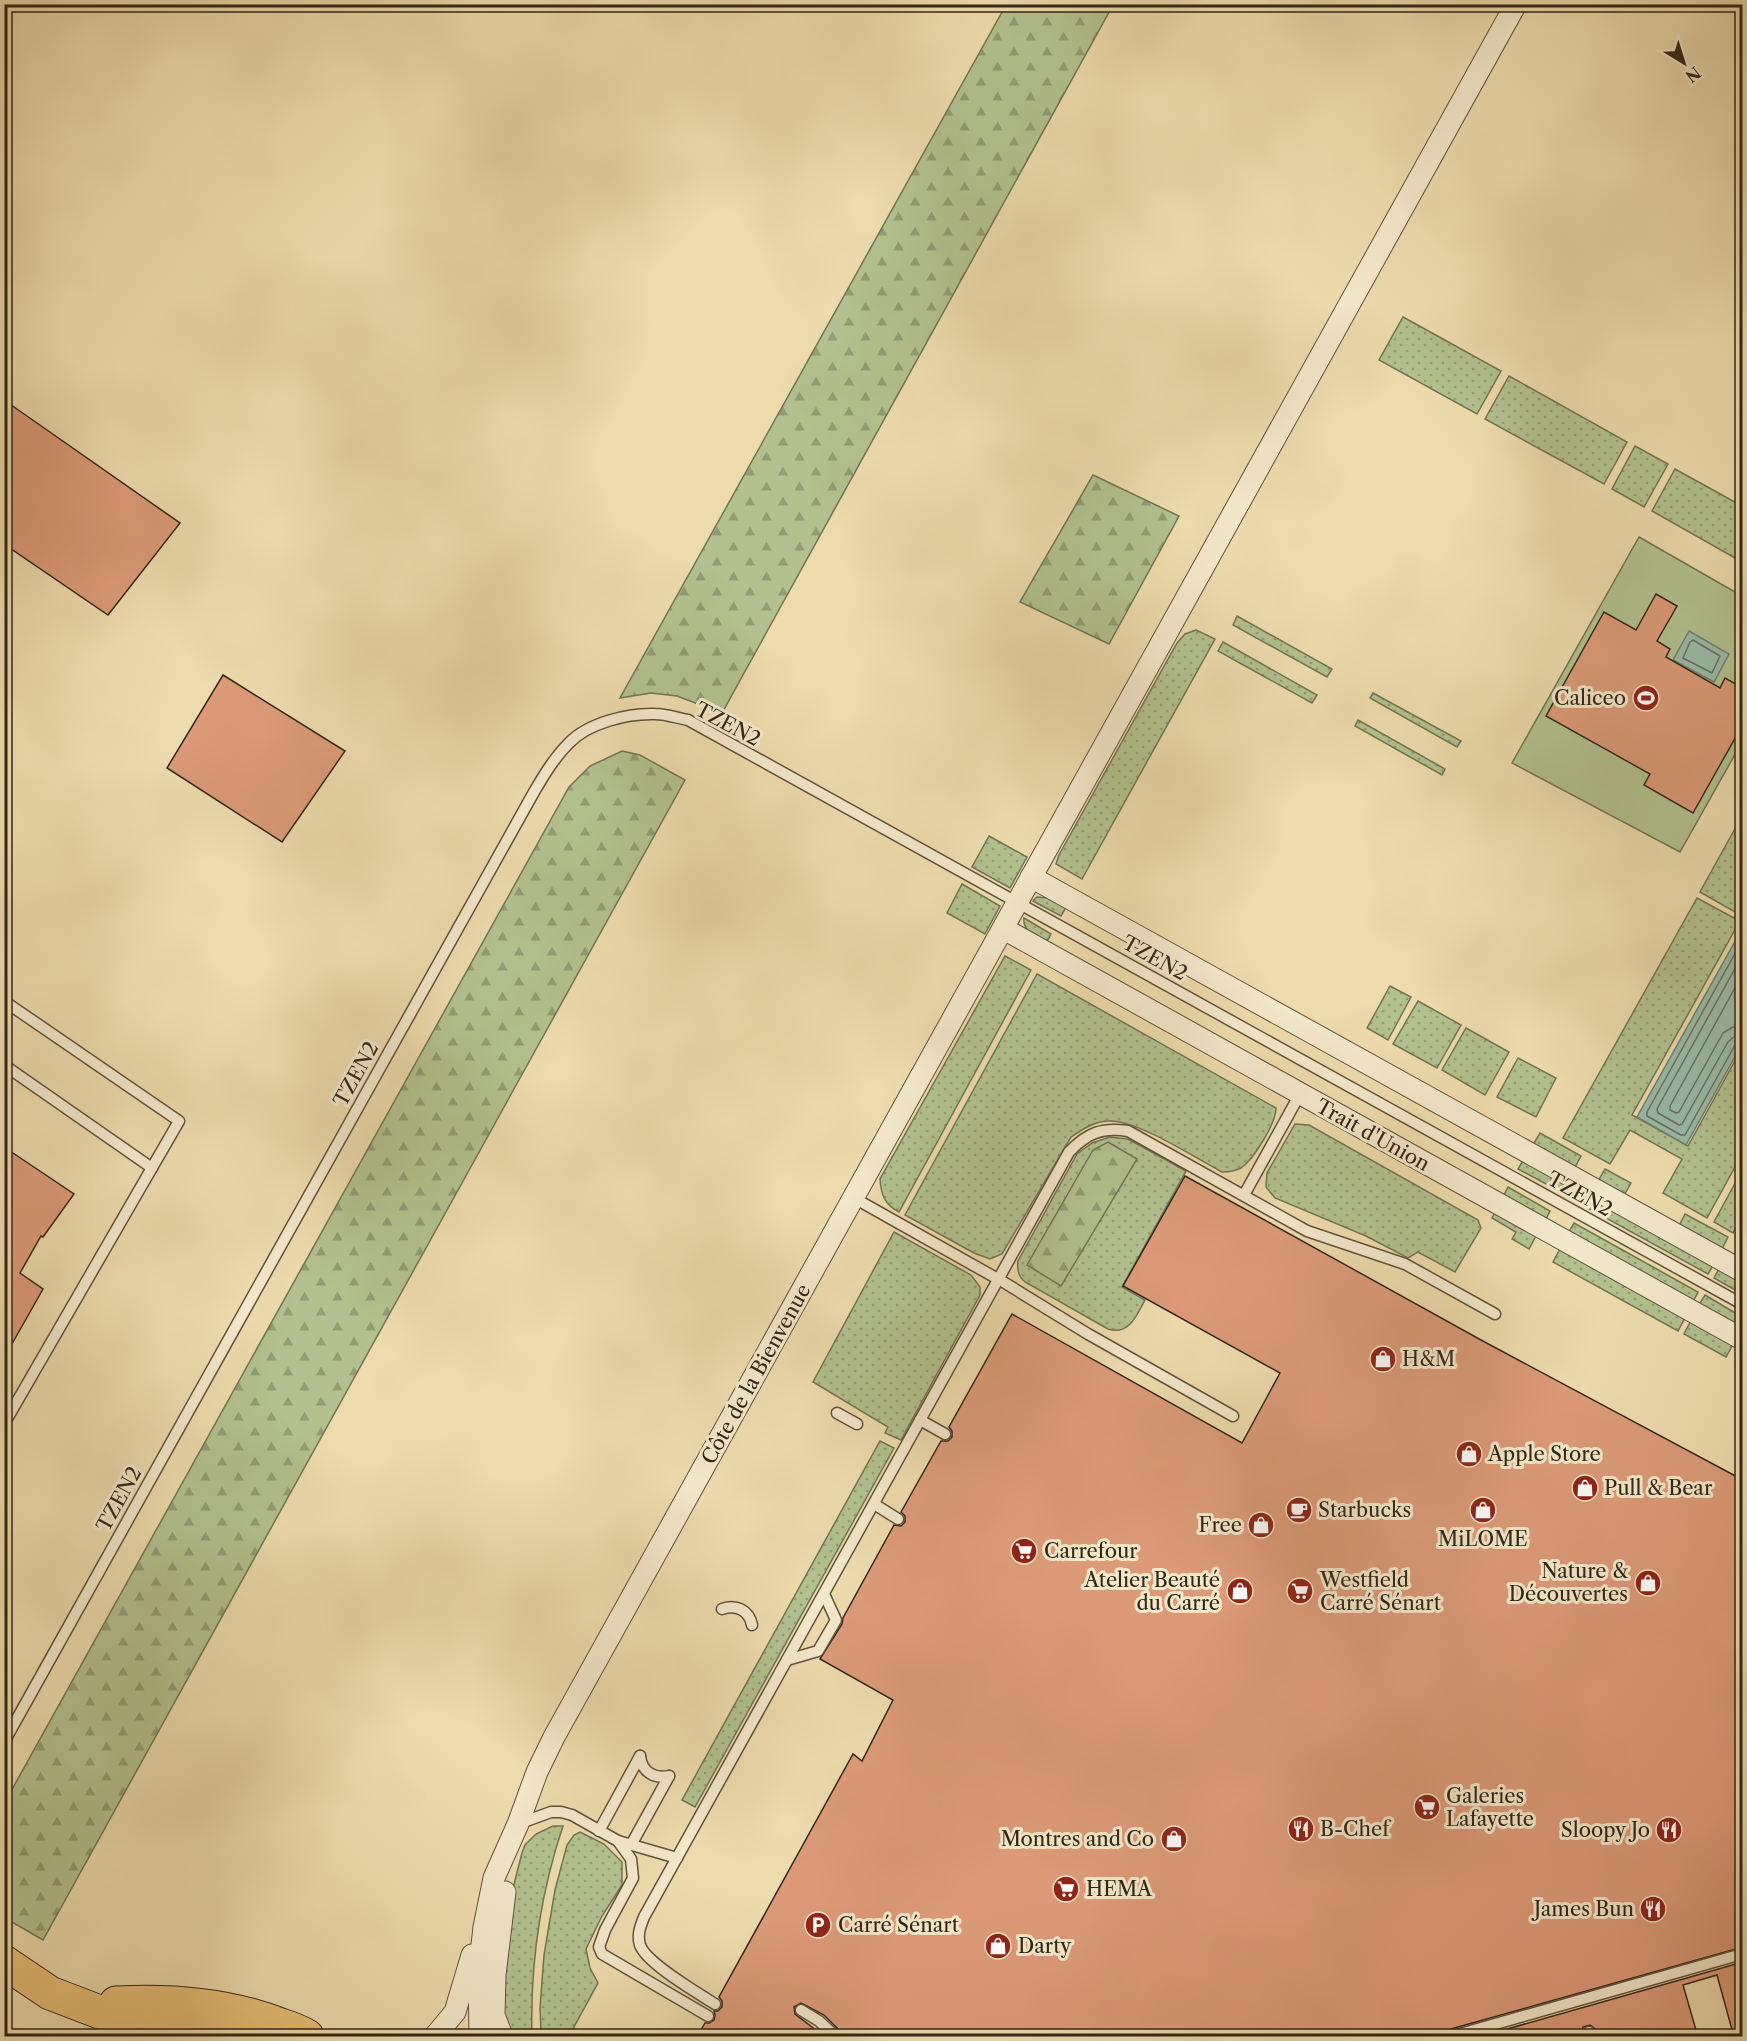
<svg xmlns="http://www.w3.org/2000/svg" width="1747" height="2041" font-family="'Libre Caslon Text',serif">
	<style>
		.grass { fill: url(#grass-dots); stroke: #727454; stroke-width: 1.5 }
		.forest { fill: url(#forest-firs); stroke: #727454; stroke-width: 1.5 }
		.park { fill: #b2c18f; stroke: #727454; stroke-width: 1.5 }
		.water { fill: #9ba; stroke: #707f70; stroke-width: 1.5 }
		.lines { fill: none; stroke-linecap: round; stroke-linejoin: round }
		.shore { stroke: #667061; stroke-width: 1.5 }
		.building { fill: #dc9a78; stroke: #322618; stroke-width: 1.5 }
		.service-casing { stroke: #61533d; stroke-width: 13 }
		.minor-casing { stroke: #61533d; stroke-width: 23 }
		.primary-casing { stroke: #322618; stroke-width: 35 }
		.service { stroke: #f3e8ca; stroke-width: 10 }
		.minor { stroke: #f3e8ca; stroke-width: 21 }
		.primary { stroke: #e6be76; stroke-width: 33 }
		.labels { text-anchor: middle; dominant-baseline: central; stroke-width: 6; stroke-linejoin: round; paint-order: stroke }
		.poi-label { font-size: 20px; fill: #322618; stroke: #f3e8ca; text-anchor: start }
		.street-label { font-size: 20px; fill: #322618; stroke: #f3e8ca }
	</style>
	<defs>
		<pattern id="grass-dots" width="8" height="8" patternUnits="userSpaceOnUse" patternTransform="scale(1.5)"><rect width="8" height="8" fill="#b2c18f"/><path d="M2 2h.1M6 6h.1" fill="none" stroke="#919d74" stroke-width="1.8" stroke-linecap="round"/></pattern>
		<pattern id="forest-firs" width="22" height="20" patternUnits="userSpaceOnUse" patternTransform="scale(1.5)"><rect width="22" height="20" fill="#b2c18f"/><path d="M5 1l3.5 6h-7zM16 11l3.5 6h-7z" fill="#919d74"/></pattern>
	</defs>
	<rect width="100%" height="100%" fill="#eddbad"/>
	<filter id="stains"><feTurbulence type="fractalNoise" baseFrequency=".00333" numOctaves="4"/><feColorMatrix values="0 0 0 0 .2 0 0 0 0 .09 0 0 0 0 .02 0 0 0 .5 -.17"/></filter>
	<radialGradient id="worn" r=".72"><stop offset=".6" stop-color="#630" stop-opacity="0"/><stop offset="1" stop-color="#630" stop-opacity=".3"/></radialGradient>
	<!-- grass -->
	<g class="grass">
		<path d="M 1403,317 L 1501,371 L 1477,414 L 1379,360 Z"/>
		<path d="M 1509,376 L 1627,442 L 1604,484 L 1485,419 Z"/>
		<path d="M 1635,446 L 1668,464 L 1644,507 L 1612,489 Z"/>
		<path d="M 1675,469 L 1742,506 L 1742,562 L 1652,511 Z"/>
		<path d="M 1237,616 L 1332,669 L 1327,677 L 1233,625 Z"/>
		<path d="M 1196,630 L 1215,639 L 1082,879 L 1056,864 L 1059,855 L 1177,643 L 1185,634 Z"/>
		<path d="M 1223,642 L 1317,695 L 1312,703 L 1218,651 Z"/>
		<path d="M 1373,693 L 1461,741 L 1457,747 L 1370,698 Z"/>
		<path d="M 1358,720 L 1445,769 L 1442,775 L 1355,726 Z"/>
		<path d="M 1742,816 L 1742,917 L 1632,1115 L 1688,1146 L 1742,1048 L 1742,1154 L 1707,1218 L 1663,1193 L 1682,1159 L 1630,1130 L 1610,1164 L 1563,1138 L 1697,898 L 1734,918 L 1737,913 L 1700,892 Z"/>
		<path d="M 989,836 L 1027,857 L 1010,888 L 972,867 Z"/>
		<path d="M 962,884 L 1000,906 L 985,934 L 947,913 Z"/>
		<path d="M 1037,897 L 1047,898 L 1068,904 L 1061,916 L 1033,901 Z"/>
		<path d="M 1024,918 L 1051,934 L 1045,945 C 1036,937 1022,930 1024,918 Z"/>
		<path d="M 1005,956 L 1031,970 L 899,1212 C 885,1205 881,1195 880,1179 Z"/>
		<path d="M 1037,974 L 1276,1108 C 1276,1123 1254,1159 1241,1168 C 1235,1171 1229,1172 1222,1172 C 1195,1158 1138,1120 1109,1121 C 1095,1121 1083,1129 1071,1137 L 1002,1254 L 990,1259 L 974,1253 L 905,1215 Z"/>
		<path d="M 1390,986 L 1411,997 L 1388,1040 L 1367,1028 Z"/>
		<path d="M 1418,1001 L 1461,1025 L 1437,1068 L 1393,1044 Z"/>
		<path d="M 1466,1028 L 1509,1052 L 1485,1095 L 1442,1070 Z"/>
		<path d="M 1518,1058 L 1556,1078 L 1536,1117 L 1497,1097 Z"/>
		<path d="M 1295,1124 L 1309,1125 L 1478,1220 L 1481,1228 L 1455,1272 L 1418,1252 L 1408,1258 L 1366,1236 L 1275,1198 L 1266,1187 L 1267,1173 Z"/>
		<path d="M 1540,1133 L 1581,1156 L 1573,1171 L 1531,1148 Z"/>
		<path d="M 1110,1137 L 1128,1139 L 1186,1171 L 1122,1287 L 1145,1300 C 1137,1315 1129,1336 1108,1329 L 1025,1282 C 1018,1276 1017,1270 1018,1261 L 1077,1154 L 1092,1143 Z"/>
		<path d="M 1525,1157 L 1567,1181 L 1561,1192 L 1518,1169 Z"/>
		<path d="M 1605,1169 L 1631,1183 L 1623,1197 L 1597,1183 Z"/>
		<path d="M 1738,1178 L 1742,1180 L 1742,1216 L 1733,1233 L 1714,1222 Z"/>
		<path d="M 1508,1187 L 1550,1211 L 1544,1223 L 1502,1199 Z"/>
		<path d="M 1590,1194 L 1715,1262 L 1708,1274 L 1584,1206 Z"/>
		<path d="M 1497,1209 L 1538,1232 L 1529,1249 L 1512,1239 L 1516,1232 L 1492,1218 Z"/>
		<path d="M 1685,1214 L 1728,1237 L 1720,1253 L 1677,1230 Z"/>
		<path d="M 1574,1223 L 1698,1292 L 1692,1304 L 1567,1235 Z"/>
		<path d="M 894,1232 L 971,1275 L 980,1287 L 980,1295 L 901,1440 L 885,1433 L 888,1427 L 813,1382 Z"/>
		<path d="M 1562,1245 L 1687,1314 L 1678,1331 L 1553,1262 Z"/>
		<path d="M 1721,1265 L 1742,1277 L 1742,1294 L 1714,1278 Z"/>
		<path d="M 1705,1295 L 1742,1317 L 1742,1328 L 1697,1308 Z"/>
		<path d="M 1693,1317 L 1735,1341 L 1726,1357 L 1684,1334 Z"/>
		<path d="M 880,1441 L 894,1448 L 695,1807 L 682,1800 Z"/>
		<path d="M 553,1826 L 563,1826 C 540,1895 530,1964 532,2036 L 509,2036 L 500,2012 L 513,1888 L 522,1853 L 525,1845 L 536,1834 Z"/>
		<path d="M 580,1832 L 604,1844 L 622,1862 L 622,1885 L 602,1916 L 586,1949 L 590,1968 L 598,1983 L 569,2036 L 552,2036 L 541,2030 L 540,2008 L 544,1955 L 555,1890 L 567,1845 L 574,1835 Z"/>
	</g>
	<!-- forest -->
	<g class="forest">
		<path d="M 1006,5 L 1113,5 L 722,713 L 677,696 L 651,693 L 620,698 Z"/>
		<path d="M 1093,475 L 1179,516 L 1109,644 L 1020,602 Z"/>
		<path d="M 622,751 L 640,755 L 685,780 L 43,1940 L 5,1918 L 5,1802 L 569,787 L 590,766 Z"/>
		<path d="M 1108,1142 L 1137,1159 L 1061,1286 L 1027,1265 L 1093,1150 Z"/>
	</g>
	<!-- park -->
	<path class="park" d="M 1639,537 L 1742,596 L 1742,742 L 1680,852 L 1512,763 Z"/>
	<!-- water -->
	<g class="water">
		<path d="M 1689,631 L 1729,654 L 1714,682 L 1673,660 Z"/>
		<path d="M 1742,929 L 1742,1044 L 1686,1145 L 1637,1117 Z"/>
	</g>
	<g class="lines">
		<!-- shore -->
		<g class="shore">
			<path d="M 1693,640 L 1720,656 L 1712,673 L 1683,658 L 1690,642 Z"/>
			<path d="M 1742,941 L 1647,1112 L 1647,1116 L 1681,1135 L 1685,1135 L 1735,1045 L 1742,1042"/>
			<path d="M 1742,956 L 1657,1109 L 1658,1113 L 1679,1125 L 1682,1124 L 1728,1042 L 1735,1036 L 1742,1035"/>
			<path d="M 1742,975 L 1670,1106 L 1670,1110 L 1676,1113 L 1679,1112 L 1723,1033 L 1733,1027 L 1742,1025"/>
		</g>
	</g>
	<!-- building -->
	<g class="building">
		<path d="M 4,400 L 180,523 L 108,615 L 4,544 Z"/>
		<path d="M 1656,594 L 1677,606 L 1657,641 L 1670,649 L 1666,657 L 1720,688 L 1725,678 L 1743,688 L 1743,724 L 1693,813 L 1644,785 L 1650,774 L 1546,716 L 1604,612 L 1636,630 Z"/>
		<path d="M 223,675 L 345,751 L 282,842 L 167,768 Z"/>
		<path d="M 4,1147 L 74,1194 L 43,1237 L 41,1236 L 20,1273 L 43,1289 L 4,1358 Z"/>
		<path d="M 1185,1176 L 1481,1340 L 1743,1480 L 1743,1947 L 1451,2029 L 1447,2031 L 1446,2037 L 842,2037 L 840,2031 L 824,2015 L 801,2003 L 794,2007 L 795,2014 L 825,2037 L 697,2037 L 705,2023 L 709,2023 L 714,2020 L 715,2015 L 714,2011 L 718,2011 L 722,2007 L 722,2001 L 719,1997 L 853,1754 L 862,1761 L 893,1700 L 820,1659 L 842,1624 L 843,1618 L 894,1525 L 901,1526 L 905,1522 L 905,1516 L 901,1512 L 941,1441 L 948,1441 L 952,1437 L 952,1431 L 949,1427 L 1012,1314 L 1242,1443 L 1280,1373 L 1123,1286 Z"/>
		<path d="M 1743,1962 L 1743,2037 L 1734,2037 L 1717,1975 L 1683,1985 L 1698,2037 L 1600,2037 L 1598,2031 L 1590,2025 L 1583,2027 L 1582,2031 L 1583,2037 L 1479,2037 Z"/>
	</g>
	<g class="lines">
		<defs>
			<g id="service">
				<path d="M 4,1001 L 179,1121 L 4,1424"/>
				<path d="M 4,1065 L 152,1168"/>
				<path d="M 1244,1195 L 1300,1094"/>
				<path d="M 854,1198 L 1005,1283 L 1088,1334 L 1233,1416"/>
				<path d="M 837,1413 L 857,1424"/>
				<path d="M 920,1420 L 945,1434"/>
				<path d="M 874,1504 L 898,1519"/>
				<path d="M 722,1609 C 736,1604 749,1610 752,1625"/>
				<path d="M 787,1660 L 818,1651 L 836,1620 L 824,1594"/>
				<path d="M 4,1742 L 534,792 C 544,775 554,758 569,743 C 588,723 628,713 655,714 C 666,714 677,718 688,720 L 1742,1304"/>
				<path d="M 640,1756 C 642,1772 654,1779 669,1776"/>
				<path d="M 518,1824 L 551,1812 L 561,1812 L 572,1815 L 618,1841 L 677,1858"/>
				<path d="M 599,1831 L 640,1756"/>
				<path d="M 618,1841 L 631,1859 L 633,1878 L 605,1930 L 599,1947 L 602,1954 L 708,2016"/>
				<path d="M 631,1845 L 669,1776"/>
				<path d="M 715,2004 C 698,1993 646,1963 640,1945 C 637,1935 640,1927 644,1917 L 1069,1152 C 1087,1133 1102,1127 1128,1131 L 1307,1231 L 1405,1264 L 1495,1314"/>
				<path d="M 801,2010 L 819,2021 L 835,2036"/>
				<path d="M 1589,2032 L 1593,2036"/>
				<path d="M 1453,2036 L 1742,1954"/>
			</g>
			<g id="minor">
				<path d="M 1031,877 L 1742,1271"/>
				<path d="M 1004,929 L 1742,1339"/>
				<path d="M 435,2036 L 455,2012 L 472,1955"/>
				<path d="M 480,2036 L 479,1972 L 484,1927 L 494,1878 L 518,1824 L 537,1772 L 554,1737 L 1516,4"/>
				<path d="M 502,2036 L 494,2015 L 495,1975 L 505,1892"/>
			</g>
			<g id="primary">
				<path d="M 4,1962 L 50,1993 L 123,2021 L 225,2036"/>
				<path d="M 116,2003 C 170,2000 230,2005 281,2025 C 290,2028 299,2031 307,2036"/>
			</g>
		</defs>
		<!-- service casing -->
		<use href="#service" class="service-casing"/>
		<!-- minor casing -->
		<use href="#minor" class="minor-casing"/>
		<!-- primary casing -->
		<use href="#primary" class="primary-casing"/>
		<!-- service -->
		<use href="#service" class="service"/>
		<!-- minor -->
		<use href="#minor" class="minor"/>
		<!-- primary -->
		<use href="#primary" class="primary"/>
	</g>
	<!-- icons -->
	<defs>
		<symbol id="stadium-disc" viewBox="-11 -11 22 22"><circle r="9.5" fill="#8f2418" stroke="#f3e8ca"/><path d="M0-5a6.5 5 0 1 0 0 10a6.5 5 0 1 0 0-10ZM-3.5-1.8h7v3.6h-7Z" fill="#fff"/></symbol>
		<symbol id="shop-disc" viewBox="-11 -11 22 22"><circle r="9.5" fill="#8f2418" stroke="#f3e8ca"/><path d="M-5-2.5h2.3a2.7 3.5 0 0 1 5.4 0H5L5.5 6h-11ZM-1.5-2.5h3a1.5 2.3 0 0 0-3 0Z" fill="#fff"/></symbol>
		<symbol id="cafe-disc" viewBox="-11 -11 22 22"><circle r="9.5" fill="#8f2418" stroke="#f3e8ca"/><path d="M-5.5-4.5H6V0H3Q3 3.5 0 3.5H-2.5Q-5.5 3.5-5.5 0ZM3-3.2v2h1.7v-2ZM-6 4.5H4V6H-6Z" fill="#fff"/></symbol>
		<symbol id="supermarket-disc" viewBox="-11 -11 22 22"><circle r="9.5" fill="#8f2418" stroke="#f3e8ca"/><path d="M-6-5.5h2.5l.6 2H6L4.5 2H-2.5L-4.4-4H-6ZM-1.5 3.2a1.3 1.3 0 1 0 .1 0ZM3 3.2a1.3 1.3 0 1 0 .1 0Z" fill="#fff"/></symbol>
		<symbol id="restaurant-disc" viewBox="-11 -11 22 22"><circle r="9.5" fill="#8f2418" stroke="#f3e8ca"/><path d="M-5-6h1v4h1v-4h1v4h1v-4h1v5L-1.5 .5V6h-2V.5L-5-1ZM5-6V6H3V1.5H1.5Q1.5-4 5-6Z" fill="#fff"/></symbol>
		<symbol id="parking-disc" viewBox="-11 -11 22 22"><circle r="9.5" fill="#8f2418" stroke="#f3e8ca"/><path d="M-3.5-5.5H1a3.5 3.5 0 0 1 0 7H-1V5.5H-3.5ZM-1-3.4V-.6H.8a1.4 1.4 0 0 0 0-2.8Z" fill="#fff"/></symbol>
	</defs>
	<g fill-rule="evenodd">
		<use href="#stadium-disc" x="1631" y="683" width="30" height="30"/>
		<use href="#shop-disc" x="1368" y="1344" width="30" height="30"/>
		<use href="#shop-disc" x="1454" y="1439" width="30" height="30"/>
		<use href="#shop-disc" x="1570" y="1473" width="30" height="30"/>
		<use href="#cafe-disc" x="1284" y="1495" width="30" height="30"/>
		<use href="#shop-disc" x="1468" y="1495" width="30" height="30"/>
		<use href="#shop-disc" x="1246" y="1510" width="30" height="30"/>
		<use href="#supermarket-disc" x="1009" y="1536" width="30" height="30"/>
		<use href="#shop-disc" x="1633" y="1568" width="30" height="30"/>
		<use href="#shop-disc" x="1225" y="1576" width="30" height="30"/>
		<use href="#supermarket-disc" x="1285" y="1576" width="30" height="30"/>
		<use href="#supermarket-disc" x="1412" y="1792" width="30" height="30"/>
		<use href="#restaurant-disc" x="1286" y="1814" width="30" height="30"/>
		<use href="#restaurant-disc" x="1654" y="1815" width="30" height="30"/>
		<use href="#shop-disc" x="1159" y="1824" width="30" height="30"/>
		<use href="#supermarket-disc" x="1051" y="1874" width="30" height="30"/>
		<use href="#restaurant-disc" x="1638" y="1894" width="30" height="30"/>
		<use href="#parking-disc" x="803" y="1910" width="30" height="30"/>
		<use href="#shop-disc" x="983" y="1931" width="30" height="30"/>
	</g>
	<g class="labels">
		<!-- poi labels -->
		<g class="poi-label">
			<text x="1626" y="698" text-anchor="end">Caliceo</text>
			<text x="1402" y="1359">H&amp;M</text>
			<text x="1488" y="1454">Apple Store</text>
			<text x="1604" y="1488">Pull &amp; Bear</text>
			<text x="1318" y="1510">Starbucks</text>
			<text x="1242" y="1525" text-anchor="end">Free</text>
			<text x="1483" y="1539" text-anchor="middle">MiLOME</text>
			<text x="1044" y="1551">Carrefour</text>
			<text x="1628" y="1571" text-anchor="end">Nature &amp;<tspan x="1628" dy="23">Découvertes</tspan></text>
			<text x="1220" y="1580" text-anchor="end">Atelier Beauté<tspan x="1220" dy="23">du Carré</tspan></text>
			<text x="1320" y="1580">Westfield<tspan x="1320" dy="23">Carré Sénart</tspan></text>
			<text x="1446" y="1796">Galeries<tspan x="1446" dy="23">Lafayette</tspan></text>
			<text x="1320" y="1829">B-Chef</text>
			<text x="1650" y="1830" text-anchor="end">Sloopy Jo</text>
			<text x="1154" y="1839" text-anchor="end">Montres and Co</text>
			<text x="1086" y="1889">HEMA</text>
			<text x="1634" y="1909" text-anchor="end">James Bun</text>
			<text x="838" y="1925">Carré Sénart</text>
			<text x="1018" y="1946">Darty</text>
		</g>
		<!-- street labels -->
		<g class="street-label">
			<text transform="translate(728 724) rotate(28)">TZEN2</text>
			<text transform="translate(1155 958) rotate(29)">TZEN2</text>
			<text transform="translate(356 1074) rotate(-61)">TZEN2</text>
			<text transform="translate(1373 1135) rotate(29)">Trait d'Union</text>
			<text transform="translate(1580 1194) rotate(29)">TZEN2</text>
			<text transform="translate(756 1374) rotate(-61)">Côte de la Bienvenue</text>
			<text transform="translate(119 1499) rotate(-61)">TZEN2</text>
		</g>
	</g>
	<!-- margin -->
	<rect width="1747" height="2041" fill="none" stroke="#eddbad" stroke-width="24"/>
	<rect x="6" y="6" width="1735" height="2029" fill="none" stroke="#322618" stroke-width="3"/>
	<rect x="12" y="12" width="1723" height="2017" fill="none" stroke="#322618" stroke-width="1.5"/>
	<!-- north arrow -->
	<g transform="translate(1684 63) rotate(142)" stroke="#f3e8ca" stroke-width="4.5" paint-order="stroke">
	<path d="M0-4.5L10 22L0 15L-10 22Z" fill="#322618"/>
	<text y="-9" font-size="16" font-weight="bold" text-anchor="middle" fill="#322618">N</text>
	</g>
	<rect width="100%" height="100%" filter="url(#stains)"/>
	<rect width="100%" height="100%" fill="url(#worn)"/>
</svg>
